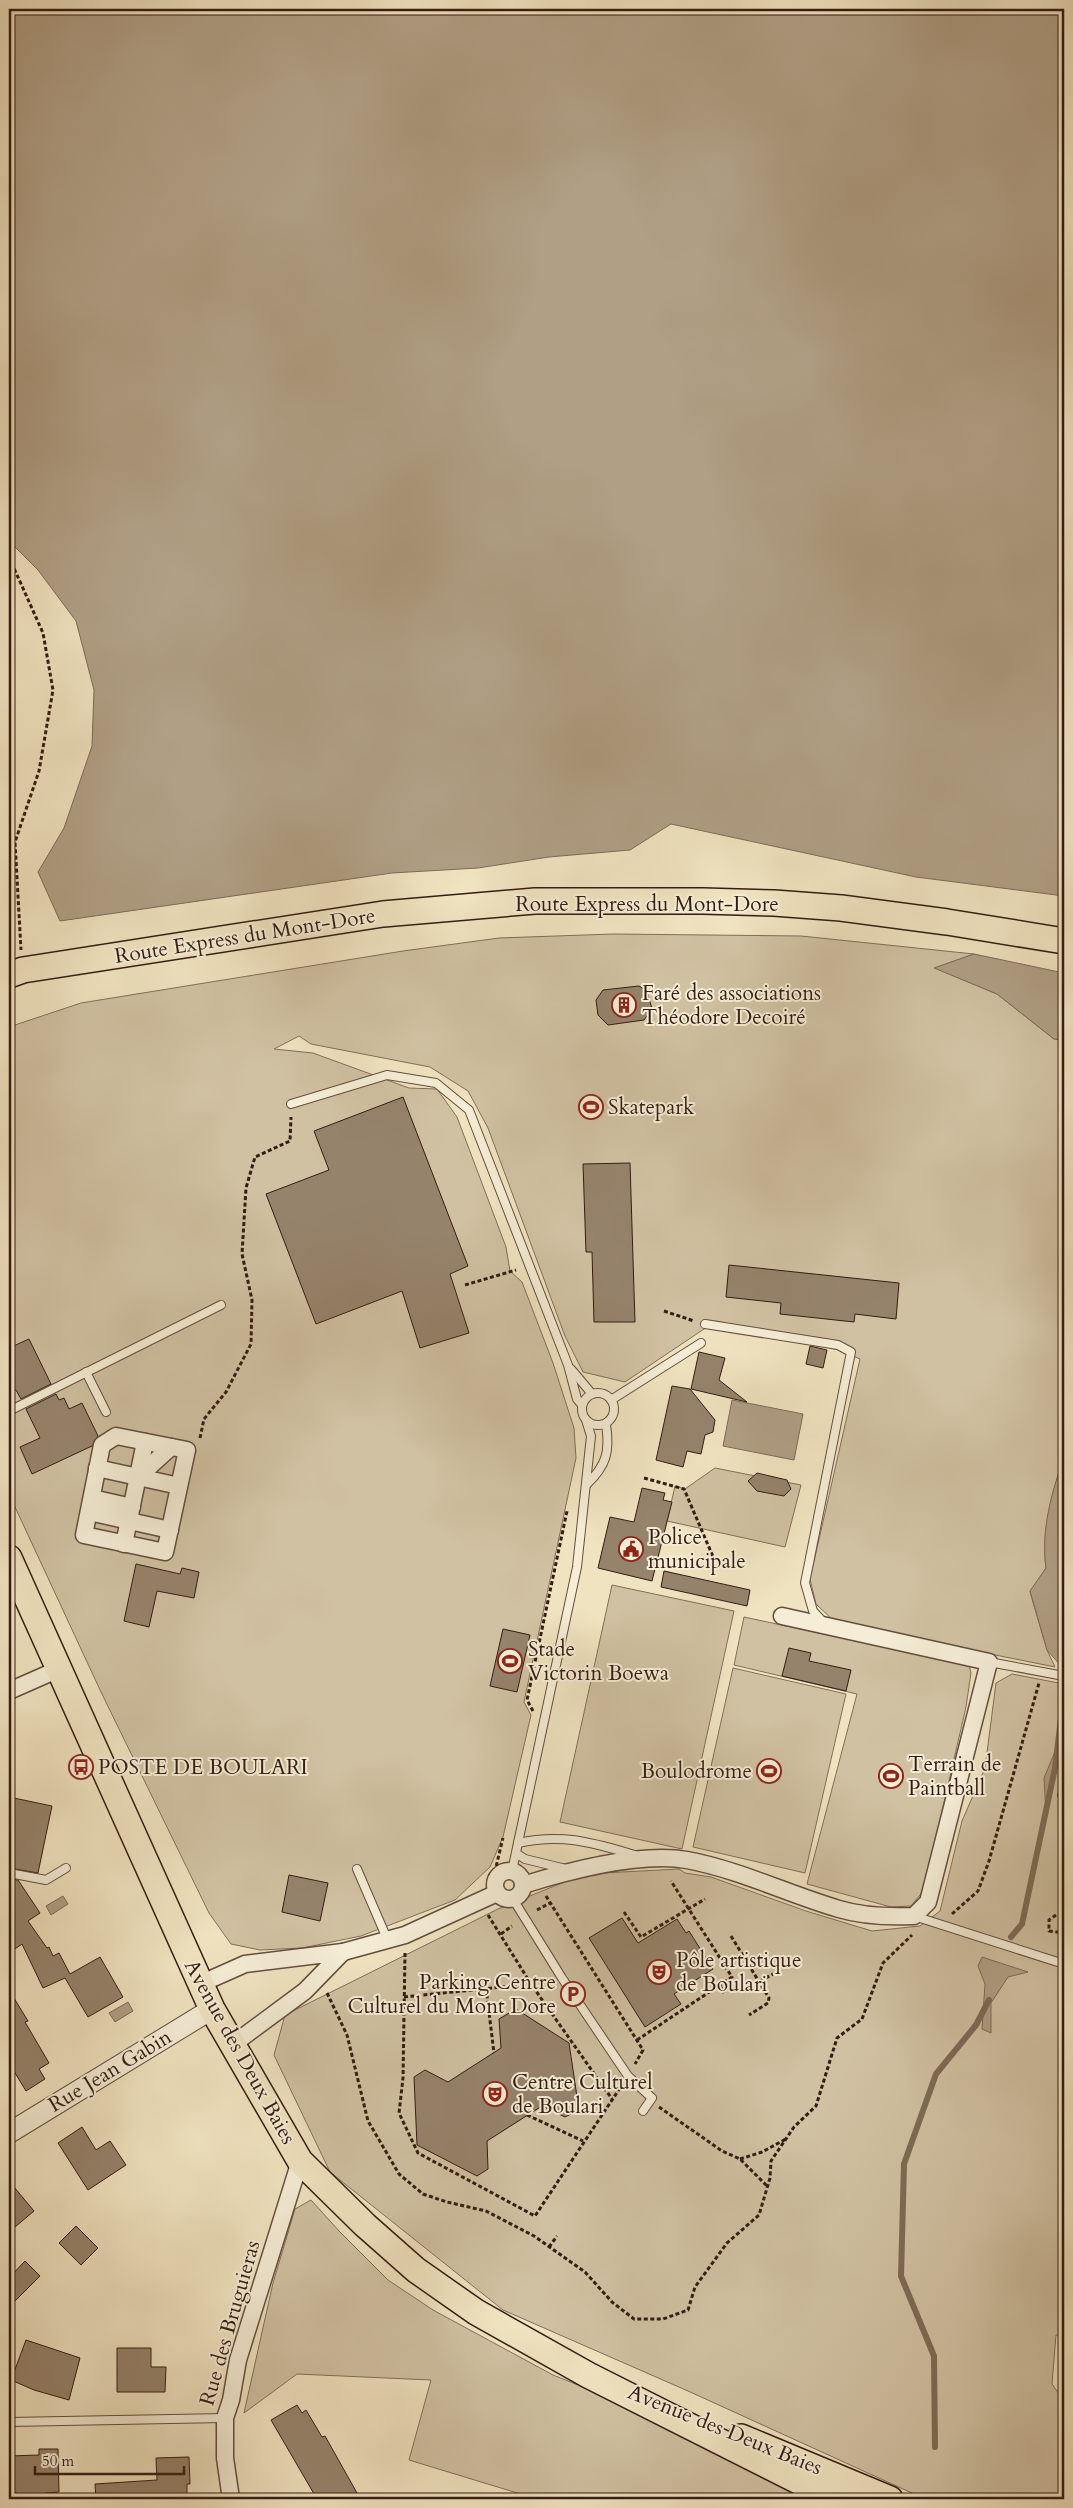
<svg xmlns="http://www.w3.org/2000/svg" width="1073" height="2508" font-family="Cardo,serif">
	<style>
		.green { fill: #d0c1a2; stroke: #826e5a }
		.water { fill: #b09f85; stroke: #7e6b57 }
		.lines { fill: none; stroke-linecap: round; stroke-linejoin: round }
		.stream { stroke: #7e6b57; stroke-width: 6 }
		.building { fill: #96836c; stroke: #341c12 }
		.service-casing { stroke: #634e3e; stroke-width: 10 }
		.minor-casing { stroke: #634e3e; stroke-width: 19 }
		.tertiary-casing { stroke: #634e3e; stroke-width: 22 }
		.primary-casing { stroke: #341c12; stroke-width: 28 }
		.path { stroke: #341c12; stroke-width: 3; stroke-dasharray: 4 2.5; stroke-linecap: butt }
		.service { stroke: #f5edd6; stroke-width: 8 }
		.minor { stroke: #f5edd6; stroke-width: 16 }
		.tertiary { stroke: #f5edd6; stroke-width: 20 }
		.primary { stroke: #f0e3c0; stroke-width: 25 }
		.labels { text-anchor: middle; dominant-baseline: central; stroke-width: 4; stroke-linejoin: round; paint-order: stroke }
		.street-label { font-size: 21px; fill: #341c12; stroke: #f5edd6 }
		.poi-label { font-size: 21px; fill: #341c12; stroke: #f5edd6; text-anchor: start }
	</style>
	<rect width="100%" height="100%" fill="#f0e3c0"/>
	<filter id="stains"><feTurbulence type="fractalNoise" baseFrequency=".004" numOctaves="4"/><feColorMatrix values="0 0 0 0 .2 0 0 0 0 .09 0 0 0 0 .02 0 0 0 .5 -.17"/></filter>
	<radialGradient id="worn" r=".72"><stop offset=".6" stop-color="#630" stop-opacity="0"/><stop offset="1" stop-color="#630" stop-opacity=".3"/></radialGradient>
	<!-- green -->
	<g class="green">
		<path d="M 613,934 L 801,936 L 974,954 L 935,968 L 997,994 L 1054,1039 L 1064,1040 L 1064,1457 C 1052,1492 1041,1532 1046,1568 L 1030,1592 L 1047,1650 L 1055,1667 L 836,1623 L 816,1604 L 810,1579 L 860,1359 L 839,1350 L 716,1321 L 625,1382 L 583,1372 L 565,1336 L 488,1128 L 468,1091 L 430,1067 L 311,1044 L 299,1036 L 274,1049 L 313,1053 L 409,1088 L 437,1089 L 457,1117 L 506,1247 L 510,1271 L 522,1282 L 553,1363 L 574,1428 L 576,1458 L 524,1702 L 531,1715 L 503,1837 L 490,1867 L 455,1900 L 361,1936 L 302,1948 L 260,1950 L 231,1944 L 209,1913 L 101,1692 L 9,1494 L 9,1027 L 81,1003 L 403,951 L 499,938 Z"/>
		<path d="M 715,1468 L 801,1485 L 785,1547 L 667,1521 L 675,1486 L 685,1489 Z"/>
		<path d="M 612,1585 L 734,1611 L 682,1849 L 560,1822 Z"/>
		<path d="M 744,1617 L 969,1665 L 971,1673 L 966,1707 L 924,1890 L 911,1906 L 891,1907 L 807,1884 L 857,1694 L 734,1665 Z"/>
		<path d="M 733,1668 L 846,1694 L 805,1873 L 693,1847 Z"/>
		<path d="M 1012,1674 L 1064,1684 L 1064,1777 L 1061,1799 L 1064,1792 L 1064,2335 L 1056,2335 L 1052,2384 L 1064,2401 L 1064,2499 L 925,2499 L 688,2391 L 503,2310 L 330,2172 L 274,2055 L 285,2015 L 498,1909 L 584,1874 L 679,1869 L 685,1873 L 711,1877 L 806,1911 L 872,1931 L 920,1926 L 940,1911 L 962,1821 L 985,1768 L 996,1683 Z"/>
		<path d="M 311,2200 L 340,2232 L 388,2280 L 433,2310 L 553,2375 L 636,2408 L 667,2430 L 700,2443 L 806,2499 L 537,2499 L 409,2460 L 431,2380 L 297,2374 L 244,2413 L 273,2283 L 295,2209 Z"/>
	</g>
	<!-- water -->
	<g class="water">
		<path d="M 9,9 L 1064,9 L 1064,896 L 916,877 L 671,824 L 630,850 L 549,857 L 478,868 L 392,873 L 60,921 L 38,872 L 64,828 L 92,746 L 94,690 L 76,621 L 38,570 L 9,541 Z"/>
		<path d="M 974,954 L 1064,973 L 1064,1040 L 1054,1039 L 997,994 L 934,968 Z"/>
		<path d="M 732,1400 L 803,1414 L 794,1460 L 723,1446 Z"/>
		<path d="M 1064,1457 L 1064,1663 L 1062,1667 L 1047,1650 L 1030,1591 L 1046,1568 C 1041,1529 1051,1495 1064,1457 Z"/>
		<path d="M 1059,1742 L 1046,1814 L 1044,1778 Z"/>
		<path d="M 63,1896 L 68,1904 L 51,1915 L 46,1906 Z"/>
		<path d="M 982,1957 L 1028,1972 L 1008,1977 L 991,2003 L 991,2033 L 982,2029 L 985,1984 L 978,1966 Z"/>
		<path d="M 128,2002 L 133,2011 L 115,2022 L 109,2013 Z"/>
	</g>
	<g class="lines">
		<!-- stream -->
		<g class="stream">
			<path d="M 1011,1937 L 1022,1924 L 1055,1768 L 1064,1693"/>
			<path d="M 935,2447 L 934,2356 L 901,2276 L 904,2164 L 936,2074 L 976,2025 L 989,2000"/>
		</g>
	</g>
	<!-- building -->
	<g class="building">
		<path d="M 639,986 L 647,991 L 652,1009 L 644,1020 L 608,1025 L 598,1015 L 596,1000 L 603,990 Z"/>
		<path d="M 403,1097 L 468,1266 L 450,1274 L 469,1333 L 420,1348 L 402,1291 L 316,1324 L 266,1194 L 329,1170 L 314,1131 Z"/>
		<path d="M 630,1163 L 635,1322 L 594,1322 L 592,1252 L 586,1252 L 583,1164 Z"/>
		<path d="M 729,1265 L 899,1283 L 896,1319 L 855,1314 L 854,1322 L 780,1314 L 781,1303 L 726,1297 Z"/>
		<path d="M 29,1339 L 51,1384 L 21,1399 L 16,1390 L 9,1393 L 9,1348 Z"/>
		<path d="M 810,1346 L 827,1350 L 823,1368 L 806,1364 Z"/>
		<path d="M 699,1352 L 725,1358 L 719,1380 L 747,1402 L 691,1389 Z"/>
		<path d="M 672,1386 L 690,1389 L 715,1420 L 713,1432 L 705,1435 L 701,1454 L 687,1451 L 683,1467 L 656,1460 Z"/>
		<path d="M 56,1394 L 59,1400 L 64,1398 L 69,1409 L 82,1403 L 98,1436 L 92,1446 L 32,1474 L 20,1447 L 40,1438 L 26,1409 Z"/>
		<path d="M 757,1473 L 787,1480 L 791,1489 L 784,1496 L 757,1491 L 748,1481 Z"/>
		<path d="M 642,1488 L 665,1493 L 663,1500 L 672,1502 L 652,1581 L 598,1568 L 610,1517 L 634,1522 Z"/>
		<path d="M 136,1564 L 180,1574 L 182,1568 L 199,1572 L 194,1598 L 157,1591 L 149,1627 L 124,1621 Z"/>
		<path d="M 664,1571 L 750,1590 L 747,1606 L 661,1587 Z"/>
		<path d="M 503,1629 L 530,1635 L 517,1692 L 490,1686 Z"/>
		<path d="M 789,1648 L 811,1653 L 809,1661 L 851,1670 L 846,1691 L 782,1676 Z"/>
		<path d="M 9,1797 L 52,1806 L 38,1873 L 9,1868 Z"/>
		<path d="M 289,1875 L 328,1883 L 320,1921 L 282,1912 Z"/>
		<path d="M 9,1879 L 18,1880 L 40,1913 L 28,1921 L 47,1948 L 49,1947 L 53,1956 L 59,1953 L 70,1974 L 100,1957 L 123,1997 L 88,2017 L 65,1978 L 43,1988 L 22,1944 L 9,1953 Z"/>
		<path d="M 622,1918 L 638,1943 L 677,1919 L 686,1933 L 689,1931 L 713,1969 L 674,1994 L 681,2004 L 645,2027 L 589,1938 Z"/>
		<path d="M 9,1990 L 28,2021 L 25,2022 L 49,2063 L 39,2069 L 45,2079 L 26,2091 L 9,2063 Z"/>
		<path d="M 516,2009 L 569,2043 L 579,2110 L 565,2117 L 542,2106 L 487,2141 L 488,2169 L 477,2176 L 417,2145 L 414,2077 L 425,2070 L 448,2082 L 501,2048 L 499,2019 Z"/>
		<path d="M 82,2127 L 96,2150 L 110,2141 L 126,2165 L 88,2190 L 58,2143 Z"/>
		<path d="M 9,2181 L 34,2211 L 9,2232 Z"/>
		<path d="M 76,2226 L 98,2248 L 81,2265 L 59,2243 Z"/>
		<path d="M 25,2261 L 40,2276 L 9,2307 L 9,2278 Z"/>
		<path d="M 26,2340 L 80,2358 L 69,2400 L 34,2390 L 11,2380 Z"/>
		<path d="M 117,2348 L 151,2348 L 151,2367 L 166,2367 L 165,2392 L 117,2392 Z"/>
		<path d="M 297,2405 L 302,2413 L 306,2410 L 322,2437 L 325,2436 L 357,2493 L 347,2499 L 317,2499 L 271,2420 Z"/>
		<path d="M 39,2449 L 58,2449 L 59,2492 L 46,2493 L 46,2499 L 17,2499 L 17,2493 L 9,2493 L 9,2456 L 39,2455 Z"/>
		<path d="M 189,2457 L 190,2484 L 187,2484 L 187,2499 L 96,2499 L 95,2484 L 157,2480 L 156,2458 Z"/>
	</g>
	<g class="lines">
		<defs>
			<g id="service">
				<path d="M 291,1104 L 387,1075 L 436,1083 L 469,1110 L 568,1365 L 577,1399 L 582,1405"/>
				<path d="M 705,1324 L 838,1345 L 851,1352 L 805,1583 L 813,1611 L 824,1623"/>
				<path d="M 571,1369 L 592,1394"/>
				<path d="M 86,1372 L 106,1412"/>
				<circle cx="598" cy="1409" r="16"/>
				<path d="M 611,1400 L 701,1343"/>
				<path d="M 9,1411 L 221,1305"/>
				<path d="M 587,1484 C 607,1465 610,1451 606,1424"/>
				<path d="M 989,1662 L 1064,1676"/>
				<path d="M 1062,1795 L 1064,1795"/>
				<path d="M 518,1843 C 563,1833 593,1843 635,1855"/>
				<path d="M 517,1854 L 525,1859 L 566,1869"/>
				<path d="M 357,1869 L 388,1941"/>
				<path d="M 512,1871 L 577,1567 L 591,1436 L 586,1420"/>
				<path d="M 9,1873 L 46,1880 L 66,1868"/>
				<path d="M 513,1899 L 562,1978 L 628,2076 L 652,2098 L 643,2111"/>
				<path d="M 914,1916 L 1064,1964"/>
				<path d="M 9,2422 L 225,2418"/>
			</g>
			<g id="minor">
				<path d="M 116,1436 L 187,1450 L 165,1552 L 84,1535 L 102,1445 Z"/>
				<path d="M 97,1468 L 179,1486"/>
				<path d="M 138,1477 L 171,1447"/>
				<path d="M 92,1498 L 132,1507"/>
				<path d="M 89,1512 L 170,1530"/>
				<path d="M 124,1544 L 145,1442"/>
				<path d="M 9,1691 L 59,1669"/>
				<circle cx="509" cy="1885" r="14"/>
				<path d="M 523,1885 C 568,1871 641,1852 687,1860 C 740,1870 788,1894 839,1909 C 862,1916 890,1917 914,1916 L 928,1902 L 989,1662 L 782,1616"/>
				<path d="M 343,1952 L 405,1935 L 497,1893"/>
				<path d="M 200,1984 L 245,1964 L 343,1952 L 305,1991 L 232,2045"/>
				<path d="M 231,2499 L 225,2458 L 225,2418 L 231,2400 L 238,2360 L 300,2161"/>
			</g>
			<path id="tertiary" d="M 9,2133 L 212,2009"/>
			<g id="primary">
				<path d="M 9,975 L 23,970 L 383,914 L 535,901 L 703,901 L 774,903 L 841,908 L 947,922 L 1064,941"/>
				<path d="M 9,1558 L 212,2009 L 300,2161 L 365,2225 L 416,2270 L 476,2312 L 588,2375 L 834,2499"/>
				<path d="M 741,2437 L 890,2499"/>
			</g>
		</defs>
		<!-- service casing -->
		<use href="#service" class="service-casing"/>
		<!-- minor casing -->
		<use href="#minor" class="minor-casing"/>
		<!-- tertiary casing -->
		<use href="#tertiary" class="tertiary-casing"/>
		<!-- primary casing -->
		<use href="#primary" class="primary-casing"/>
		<!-- path -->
		<g class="path">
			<path d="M 9,557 L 43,633 L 53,690 L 39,771 L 15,842 L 21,950"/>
			<path d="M 465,1285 L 516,1270"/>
			<path d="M 664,1311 L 694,1321"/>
			<path d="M 200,1438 L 204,1419 L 226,1392 L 251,1344 L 252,1300 L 242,1254 L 246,1188 L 255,1157 L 290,1141 L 291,1117"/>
			<path d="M 644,1478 L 684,1489 L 714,1559"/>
			<path d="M 533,1711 L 527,1700 L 567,1511"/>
			<path d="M 1064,1840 L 1064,1845"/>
			<path d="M 489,1876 L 495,1871 L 503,1838"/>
			<path d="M 546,1896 L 643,2050 L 635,2064"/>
			<path d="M 537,1910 L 550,1903"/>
			<path d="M 624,1912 L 641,1937 L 705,1899"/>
			<path d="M 952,1914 L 978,1891 L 989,1861 L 1039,1683"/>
			<path d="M 488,1915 L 531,1984 L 612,2099"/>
			<path d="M 1056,1915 L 1049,1920 L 1049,1931 L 1064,1933"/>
			<path d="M 501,1934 L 512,1926"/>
			<path d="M 731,1936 L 769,1998 L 768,2003 L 749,2015"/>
			<path d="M 405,1953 L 403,2078 L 399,2113 L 418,2153 L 535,2216 L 620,2088"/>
			<path d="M 760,1981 L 775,1973"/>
			<path d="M 720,1986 L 724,1993"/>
			<path d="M 486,1988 L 494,2053"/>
			<path d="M 327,1993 L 347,2035 L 368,2121 L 399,2174 L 423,2194 L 447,2202 L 486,2211 L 534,2236 L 585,2272 L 612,2302 L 634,2319 L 663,2319 L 688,2310 L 695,2287 L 727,2243 L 759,2215 L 770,2178 L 771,2161 L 794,2127 L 816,2106 L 837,2038 L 862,2019 L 883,1963 L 912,1935"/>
			<path d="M 404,1997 L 531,1984"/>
			<path d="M 637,2040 L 732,1977 L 671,1881"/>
			<path d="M 659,2107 L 722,2151 L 740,2159 L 767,2186"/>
			<path d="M 527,2115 L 583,2141"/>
			<path d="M 740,2159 L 762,2152 L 786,2139"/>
			<path d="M 549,2247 L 557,2236"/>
		</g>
		<!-- service -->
		<use href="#service" class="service"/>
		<!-- minor -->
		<use href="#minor" class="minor"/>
		<!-- tertiary -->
		<use href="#tertiary" class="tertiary"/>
		<!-- primary -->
		<use href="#primary" class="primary"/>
	</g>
	<!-- icons -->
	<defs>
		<symbol id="building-ring" viewBox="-11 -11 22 22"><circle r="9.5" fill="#f5edd6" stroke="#8f2418" stroke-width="1.5"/><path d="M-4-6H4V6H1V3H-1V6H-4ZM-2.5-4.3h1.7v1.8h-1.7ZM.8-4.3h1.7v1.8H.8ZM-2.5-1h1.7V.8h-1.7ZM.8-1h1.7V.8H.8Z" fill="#8f2418"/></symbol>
		<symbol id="stadium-ring" viewBox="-11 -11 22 22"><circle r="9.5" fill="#f5edd6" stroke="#8f2418" stroke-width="1.5"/><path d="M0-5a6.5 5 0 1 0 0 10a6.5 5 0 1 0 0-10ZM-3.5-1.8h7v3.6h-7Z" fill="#8f2418"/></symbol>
		<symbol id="civic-ring" viewBox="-11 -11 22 22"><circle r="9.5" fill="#f5edd6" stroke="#8f2418" stroke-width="1.5"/><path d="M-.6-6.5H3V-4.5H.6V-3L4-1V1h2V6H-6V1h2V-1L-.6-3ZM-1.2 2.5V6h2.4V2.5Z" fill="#8f2418"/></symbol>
		<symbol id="bus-ring" viewBox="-11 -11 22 22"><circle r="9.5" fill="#f5edd6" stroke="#8f2418" stroke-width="1.5"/><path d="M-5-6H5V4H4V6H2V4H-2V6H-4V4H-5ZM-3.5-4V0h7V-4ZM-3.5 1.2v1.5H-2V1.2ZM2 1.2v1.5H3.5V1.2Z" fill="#8f2418"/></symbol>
		<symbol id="theatre-ring" viewBox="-11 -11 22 22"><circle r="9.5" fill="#f5edd6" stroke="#8f2418" stroke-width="1.5"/><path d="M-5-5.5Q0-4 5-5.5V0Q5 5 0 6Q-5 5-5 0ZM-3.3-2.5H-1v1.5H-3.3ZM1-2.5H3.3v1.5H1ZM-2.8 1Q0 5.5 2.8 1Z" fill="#8f2418"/></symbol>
		<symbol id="parking-ring" viewBox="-11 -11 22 22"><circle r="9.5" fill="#f5edd6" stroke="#8f2418" stroke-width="1.5"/><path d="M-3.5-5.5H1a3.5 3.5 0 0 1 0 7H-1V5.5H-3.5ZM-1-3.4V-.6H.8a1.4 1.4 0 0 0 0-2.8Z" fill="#8f2418"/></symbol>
	</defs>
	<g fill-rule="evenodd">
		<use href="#building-ring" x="610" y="991" width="28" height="28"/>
		<use href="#stadium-ring" x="577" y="1093" width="28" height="28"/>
		<use href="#civic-ring" x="617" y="1535" width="28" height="28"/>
		<use href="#stadium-ring" x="496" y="1647" width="28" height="28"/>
		<use href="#bus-ring" x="67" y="1753" width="28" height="28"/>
		<use href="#stadium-ring" x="755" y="1757" width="28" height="28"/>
		<use href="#stadium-ring" x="877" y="1762" width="28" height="28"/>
		<use href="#theatre-ring" x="645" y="1958" width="28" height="28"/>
		<use href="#parking-ring" x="559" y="1980" width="28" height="28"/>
		<use href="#theatre-ring" x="481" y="2080" width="28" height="28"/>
	</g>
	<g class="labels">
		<!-- street labels -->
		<g class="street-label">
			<text x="647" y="904">Route Express du Mont-Dore</text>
			<text transform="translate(245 936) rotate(-9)">Route Express du Mont-Dore</text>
			<text transform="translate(240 2052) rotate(61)">Avenue des Deux Baies</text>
			<text transform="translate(110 2071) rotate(-31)">Rue Jean Gabin</text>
			<text transform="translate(230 2323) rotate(-74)">Rue des Bruguieras</text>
			<text transform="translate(725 2430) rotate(22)">Avenue des Deux Baies</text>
		</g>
		<!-- poi labels -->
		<g class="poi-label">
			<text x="642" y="993">Faré des associations<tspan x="642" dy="24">Théodore Decoiré</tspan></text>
			<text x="608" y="1107">Skatepark</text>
			<text x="648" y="1537">Police<tspan x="648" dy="24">municipale</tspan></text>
			<text x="528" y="1649">Stade<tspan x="528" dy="24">Victorin Boewa</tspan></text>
			<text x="908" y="1764">Terrain de<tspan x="908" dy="24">Paintball</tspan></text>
			<text x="98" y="1767">POSTE DE BOULARI</text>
			<text x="752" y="1771" text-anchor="end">Boulodrome</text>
			<text x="676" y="1960">Pôle artistique<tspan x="676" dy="24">de Boulari</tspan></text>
			<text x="556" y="1982" text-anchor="end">Parking Centre<tspan x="556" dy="24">Culturel du Mont Dore</tspan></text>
			<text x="512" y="2082">Centre Culturel<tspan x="512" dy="24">de Boulari</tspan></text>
		</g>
	</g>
	<!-- margin -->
	<rect width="1073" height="2508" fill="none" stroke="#f0e3c0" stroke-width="30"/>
	<rect x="10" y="10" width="1053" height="2488" fill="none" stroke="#341c12" stroke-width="2.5"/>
	<rect x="15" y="15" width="1043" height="2478" fill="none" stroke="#341c12"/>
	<!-- scale -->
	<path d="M35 2466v8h149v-8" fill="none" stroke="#341c12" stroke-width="2.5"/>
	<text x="42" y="2466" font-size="15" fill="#341c12" stroke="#f5edd6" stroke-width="4" paint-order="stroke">50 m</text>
	<rect width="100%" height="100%" filter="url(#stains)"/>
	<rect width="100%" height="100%" fill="url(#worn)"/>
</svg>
